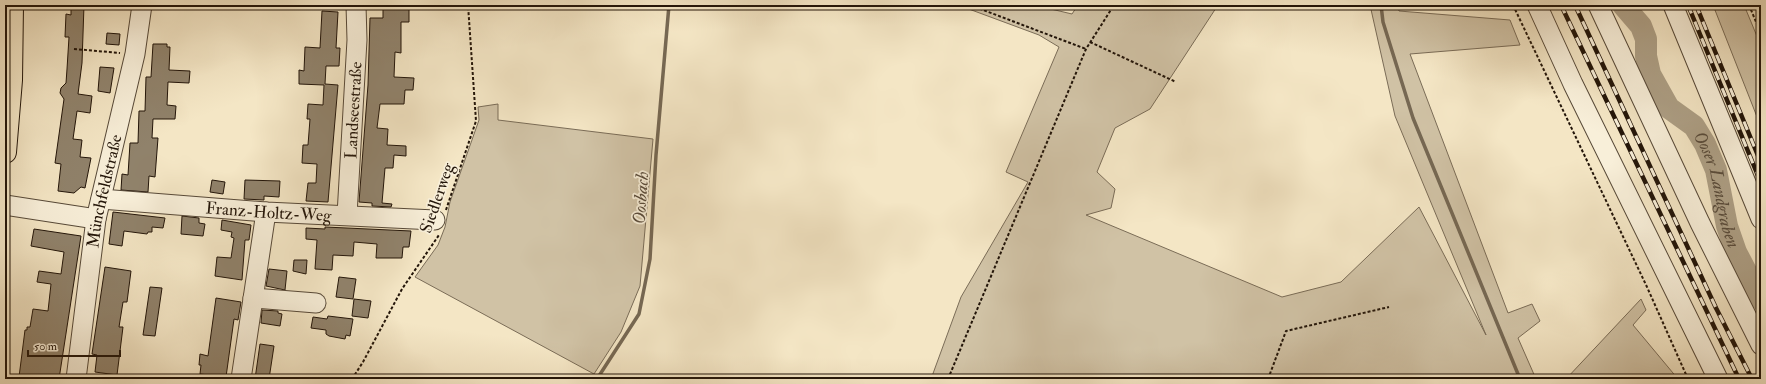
<svg xmlns="http://www.w3.org/2000/svg" width="1766" height="384" font-family="'IM FELL Double Pica',serif">
	<style>
		.green { fill: #d0c2a5; stroke: #7a6c57 }
		.lines { fill: none; stroke-linecap: round; stroke-linejoin: round }
		.stream { stroke: #766853; stroke-width: 3.5 }
		.river { stroke: #ad9f85; stroke-width: 22 }
		.building { fill: #90826b; stroke: #231509 }
		.minor-casing { stroke: #574938; stroke-width: 21 }
		.major-casing { stroke: #231509; stroke-width: 24 }
		.path { stroke: #231509; stroke-width: 2; stroke-dasharray: 3 2; stroke-linecap: butt }
		.minor { stroke: #f8efd9; stroke-width: 19 }
		.major { stroke: #f4e6c5; stroke-width: 22 }
		.rail-casing { stroke: #231509; stroke-width: 4.5 }
		.rail { stroke: #f8efd9; stroke-width: 3; stroke-dasharray: 9; stroke-linecap: butt }
		.labels { text-anchor: middle; dominant-baseline: central; stroke-width: 3.5; stroke-linejoin: round; paint-order: stroke }
		.street-label { font-size: 17px; fill: #231509; stroke: #f8efd9 }
		.water-label { font-size: 18px; font-style: italic; fill: #5a4c3b; stroke: #f8efd9 }
	</style>
	<rect width="100%" height="100%" fill="#f4e6c5"/>
	<filter id="stains"><feTurbulence type="fractalNoise" baseFrequency=".005" numOctaves="4"/><feColorMatrix values="0 0 0 0 .2 0 0 0 0 .09 0 0 0 0 .02 0 0 0 .5 -.17"/></filter>
	<radialGradient id="worn" r=".72"><stop offset=".6" stop-color="#630" stop-opacity="0"/><stop offset="1" stop-color="#630" stop-opacity=".3"/></radialGradient>
	<!-- green -->
	<g class="green">
		<path d="M 958,5 L 1034,5 L 1072,14 L 1078,5 L 1218,5 L 1150,109 L 1115,128 L 1097,172 L 1115,189 L 1111,208 L 1086,215 L 1282,297 L 1341,282 L 1419,207 L 1486,335 L 1395,116 L 1370,5 L 1398,5 L 1399,11 L 1510,20 L 1520,45 L 1410,54 L 1508,313 L 1532,304 L 1540,321 L 1518,338 L 1536,379 L 931,379 L 961,297 L 1028,182 L 1006,172 L 1059,47 L 1039,35 Z"/>
		<path d="M 1713,5 L 1744,5 L 1761,46 L 1761,127 Z"/>
		<path d="M 498,104 L 498,120 L 653,139 L 640,286 L 621,332 L 594,374 L 415,277 L 438,245 L 445,227 L 450,202 L 479,120 L 478,107 Z"/>
		<path d="M 1641,299 L 1646,310 L 1633,325 L 1678,379 L 1566,379 Z"/>
	</g>
	<g class="lines">
		<!-- stream -->
		<g class="stream">
			<path d="M 1381,5 L 1383,22 L 1413,118 L 1520,379"/>
			<path d="M 597,379 L 639,314 L 650,259 L 656,155 L 669,5"/>
		</g>
		<!-- river -->
		<path class="river" id="s1" d="M 1623,5 L 1641,26 L 1646,39 L 1646,56 L 1650,74 L 1669,108 L 1694,126 L 1705,144 L 1716,170 L 1727,226 L 1736,252 L 1761,300"/>
	</g>
	<!-- building -->
	<g class="building">
		<path d="M 71,5 L 84,5 L 82,63 L 78,94 L 92,96 L 90,113 L 77,111 L 73,139 L 82,140 L 80,157 L 91,158 L 85,188 L 81,187 L 74,193 L 58,191 L 61,164 L 55,163 L 64,99 L 60,93 L 61,88 L 66,83 L 67,69 L 69,37 L 65,37 L 66,14 L 71,15 Z"/>
		<path d="M 383,5 L 409,5 L 409,22 L 401,22 L 401,53 L 395,52 L 394,77 L 414,78 L 413,90 L 405,90 L 404,104 L 380,104 L 377,128 L 388,129 L 387,145 L 406,146 L 406,156 L 394,155 L 393,168 L 385,168 L 382,203 L 392,204 L 391,207 L 372,206 L 372,203 L 359,202 L 368,85 L 370,18 L 383,18 Z"/>
		<path d="M 322,11 L 338,12 L 336,48 L 340,48 L 339,66 L 326,66 L 325,84 L 338,85 L 328,202 L 306,201 L 308,183 L 316,183 L 317,164 L 302,163 L 303,145 L 308,145 L 310,119 L 307,119 L 308,104 L 323,105 L 324,85 L 299,84 L 299,70 L 304,71 L 305,47 L 320,48 Z"/>
		<path d="M 107,33 L 120,34 L 119,45 L 106,44 Z"/>
		<path d="M 153,44 L 167,44 L 167,47 L 170,47 L 169,70 L 190,71 L 189,83 L 168,82 L 167,105 L 176,106 L 175,119 L 153,119 L 152,138 L 158,138 L 155,177 L 149,176 L 148,192 L 121,190 L 122,174 L 128,175 L 130,143 L 138,143 L 139,111 L 145,111 L 146,77 L 151,77 Z"/>
		<path d="M 100,67 L 114,68 L 110,93 L 98,91 Z"/>
		<path d="M 212,180 L 225,182 L 223,194 L 210,192 Z"/>
		<path d="M 245,180 L 280,181 L 279,197 L 264,196 L 264,200 L 244,199 Z"/>
		<path d="M 113,212 L 165,218 L 163,228 L 152,227 L 152,232 L 148,232 L 147,234 L 124,231 L 122,246 L 109,244 Z"/>
		<path d="M 182,216 L 199,218 L 199,223 L 205,224 L 203,236 L 181,234 Z"/>
		<path d="M 222,220 L 251,225 L 249,240 L 245,240 L 242,280 L 215,276 L 217,257 L 231,258 L 234,238 L 231,237 L 232,232 L 221,230 Z"/>
		<path d="M 325,227 L 411,231 L 409,247 L 403,247 L 402,258 L 376,258 L 377,244 L 354,242 L 353,256 L 333,255 L 332,270 L 315,269 L 317,240 L 306,239 L 306,228 L 325,229 Z"/>
		<path d="M 34,229 L 81,236 L 59,379 L 19,377 L 25,330 L 27,330 L 27,327 L 30,327 L 33,309 L 48,311 L 51,284 L 37,282 L 39,271 L 61,274 L 64,252 L 31,246 Z"/>
		<path d="M 294,260 L 307,260 L 306,274 L 293,271 Z"/>
		<path d="M 105,267 L 131,271 L 127,302 L 123,302 L 119,327 L 123,327 L 117,375 L 95,372 L 97,355 L 92,354 Z"/>
		<path d="M 269,269 L 287,271 L 285,290 L 266,286 Z"/>
		<path d="M 339,277 L 356,279 L 353,299 L 336,297 Z"/>
		<path d="M 150,287 L 162,288 L 155,336 L 143,335 Z"/>
		<path d="M 216,298 L 241,302 L 238,320 L 234,319 L 226,377 L 200,374 L 201,365 L 199,365 L 200,354 L 208,356 Z"/>
		<path d="M 354,299 L 371,301 L 368,318 L 352,316 Z"/>
		<path d="M 262,310 L 278,311 L 278,313 L 282,314 L 280,326 L 261,323 Z"/>
		<path d="M 328,316 L 353,319 L 350,336 L 346,335 L 345,339 L 329,336 L 326,334 L 326,330 L 311,328 L 313,317 L 327,319 Z"/>
		<path d="M 260,344 L 274,346 L 269,379 L 255,379 Z"/>
	</g>
	<g class="lines">
		<defs>
			<g id="minor">
				<path d="M 1537,5 L 1573,84 L 1718,379"/>
				<path d="M 1598,5 L 1700,223 L 1761,345"/>
				<path d="M 1673,5 L 1761,219"/>
				<path id="s2" d="M 101,199 L 266,212 L 435,220"/>
				<path d="M 5,205 L 96,219"/>
				<path id="s3" d="M 347,215 L 357,40 L 356,5"/>
				<path d="M 253,298 L 316,303"/>
				<path id="s4" d="M 76,379 L 96,219 L 135,54 L 142,5"/>
				<path d="M 241,379 L 266,212"/>
			</g>
			<path id="major" d="M 5,152 L 11,80 L 12,5"/>
		</defs>
		<!-- minor casing -->
		<use href="#minor" class="minor-casing"/>
		<!-- major casing -->
		<use href="#major" class="major-casing"/>
		<!-- path -->
		<g class="path">
			<path d="M 970,5 L 1086,49"/>
			<path d="M 1513,5 L 1647,287 L 1688,379"/>
			<path d="M 1749,5 L 1761,34"/>
			<path d="M 1090,42 L 1176,82"/>
			<path d="M 74,49 L 120,53"/>
			<path d="M 446,210 L 476,121 L 468,5"/>
			<path d="M 352,379 L 363,362 L 402,289 L 439,235"/>
			<path d="M 948,379 L 1086,49 L 1114,5"/>
			<path d="M 1268,379 L 1286,331 L 1389,307"/>
		</g>
		<!-- minor -->
		<use href="#minor" class="minor"/>
		<!-- major -->
		<use href="#major" class="major"/>
		<defs>
			<g id="rail">
				<path d="M 1561,5 L 1739,379"/>
				<path d="M 1575,5 L 1716,308 L 1752,379"/>
				<path d="M 1688,5 L 1761,183"/>
				<path d="M 1696,5 L 1761,163"/>
			</g>
		</defs>
		<!-- rail casing -->
		<use href="#rail" class="rail-casing"/>
		<!-- rail -->
		<use href="#rail" class="rail"/>
	</g>
	<g class="labels">
		<!-- street labels -->
		<g class="street-label">
			<text stroke="none"><textPath href="#s3" startOffset="105">Landseestraße</textPath></text>
			<text stroke="none"><textPath href="#s4" startOffset="190">Münchfeldstraße</textPath></text>
			<text transform="translate(437 198) rotate(-71)">Siedlerweg</text>
			<text stroke="none"><textPath href="#s2" startOffset="168">Franz-Holtz-Weg</textPath></text>
		</g>
		<!-- water labels -->
		<g class="water-label">
			<text stroke="none"><textPath href="#s1" startOffset="215">Ooser Landgraben</textPath></text>
			<text transform="translate(641 198) rotate(-86)">Oosbach</text>
		</g>
	</g>
	<!-- margin -->
	<rect width="1766" height="384" fill="none" stroke="#f4e6c5" stroke-width="20"/>
	<rect x="6" y="6" width="1754" height="372" fill="none" stroke="#231509" stroke-width="2"/>
	<rect x="10" y="10" width="1746" height="364" fill="none" stroke="#231509"/>
	<!-- scale -->
	<path d="M28 350v6h92v-6" fill="none" stroke="#231509" stroke-width="2"/>
	<text x="34" y="350" font-size="12" fill="#231509" stroke="#f8efd9" stroke-width="3" paint-order="stroke">50 m</text>
	<rect width="100%" height="100%" filter="url(#stains)"/>
	<rect width="100%" height="100%" fill="url(#worn)"/>
</svg>
